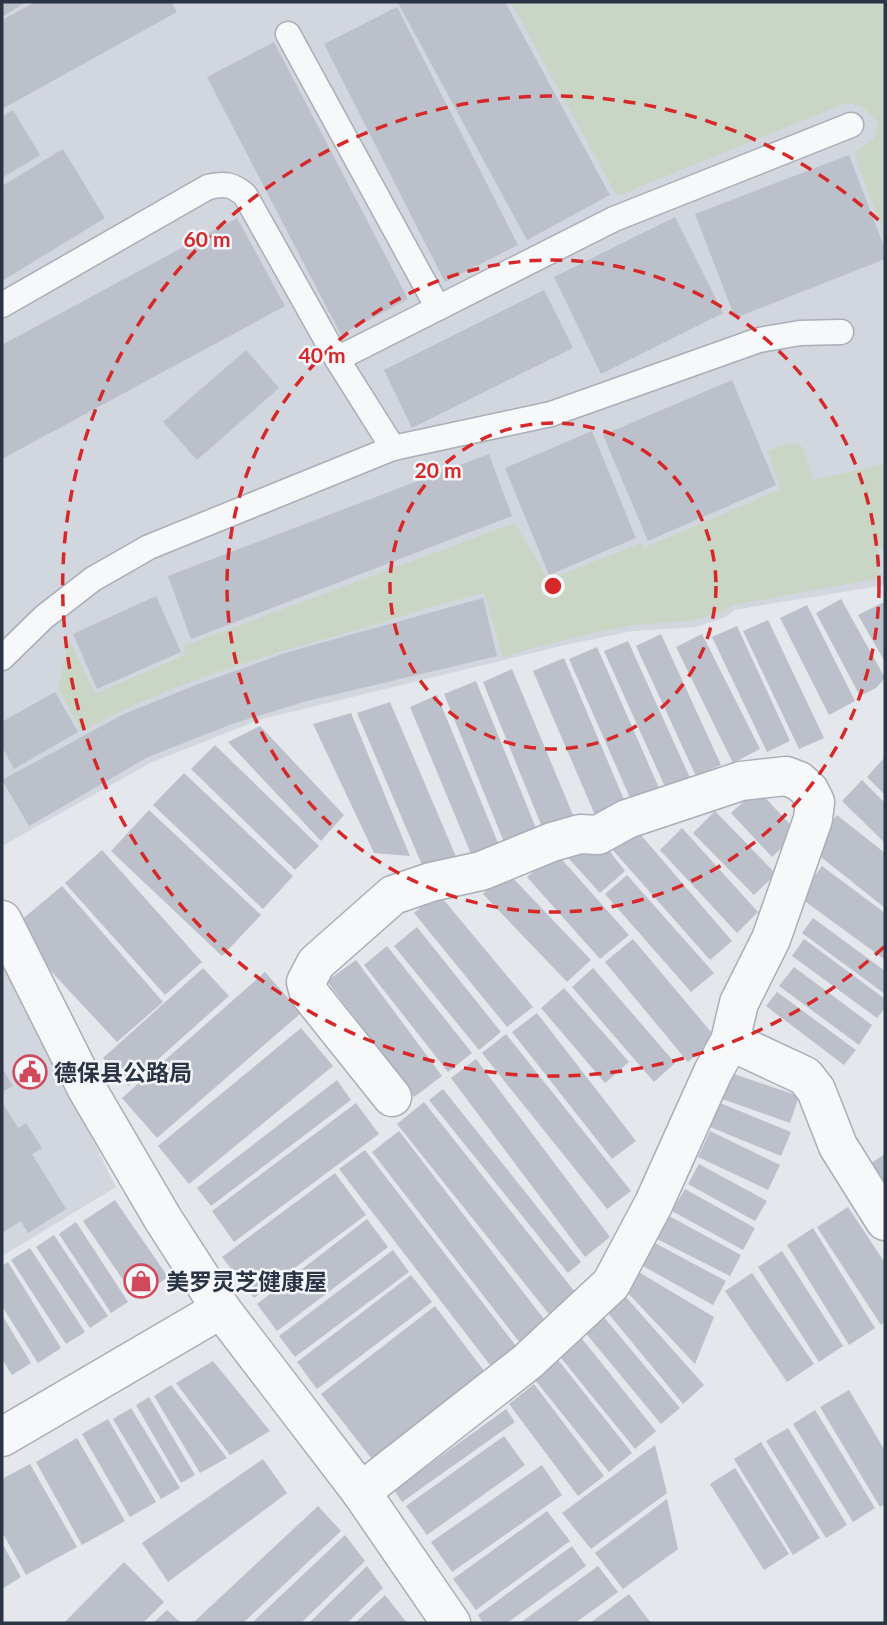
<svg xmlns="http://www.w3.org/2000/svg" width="887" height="1625" font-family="Lato,'Noto Sans SC',sans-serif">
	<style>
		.built { fill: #d2d6de }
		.green { fill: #c9d6c5 }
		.building { fill: #bbc0ca }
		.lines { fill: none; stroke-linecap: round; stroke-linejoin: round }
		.lane-casing { stroke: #a9aeb7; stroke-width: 27 }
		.street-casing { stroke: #a9aeb7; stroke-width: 41 }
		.lane { stroke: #f7f8fa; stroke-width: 24 }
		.street { stroke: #f7f8fa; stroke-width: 38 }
		.ring { fill: none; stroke: #d62828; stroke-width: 3.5; stroke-dasharray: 12 9 }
		.labels { text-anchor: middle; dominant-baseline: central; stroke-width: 5; stroke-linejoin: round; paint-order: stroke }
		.poi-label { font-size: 23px; font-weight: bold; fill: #2b3445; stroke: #f4f6f9; text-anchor: start }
		.centre { fill: #d62828; stroke: #f4f6f9; stroke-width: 3.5 }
		.ring-label { font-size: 21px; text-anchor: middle; font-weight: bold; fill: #d62828; stroke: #f4f6f9; stroke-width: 5; stroke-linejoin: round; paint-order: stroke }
	</style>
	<rect width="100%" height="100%" fill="#e4e7ec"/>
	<!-- built -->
	<g class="built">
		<path d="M 2,2 L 885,2 L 885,585 L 734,610 L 726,617 L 696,627 L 633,631 L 569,644 L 262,719 L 150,763 L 2,846 Z"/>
		<path d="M 2,958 L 116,1187 L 2,1256 Z"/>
	</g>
	<!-- green -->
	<g class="green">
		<path d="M 511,2 L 885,2 L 885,237 L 854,153 L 873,140 L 878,125 C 870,111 863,104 846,103 L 617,196 Z"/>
		<path d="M 790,443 L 802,446 L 813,480 L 885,464 L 885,547 L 877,549 L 880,578 L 733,605 C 701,626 666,620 629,626 C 586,633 545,645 503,657 L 484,593 C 444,602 406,615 367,627 C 269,654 172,682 82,731 L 58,688 L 69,639 L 95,694 L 185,655 L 184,646 L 515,523 L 548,580 L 641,543 L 644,548 L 781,489 L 767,451 Z"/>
	</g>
	<!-- building -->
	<g class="building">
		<path d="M 2,2 L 26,2 L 2,17 Z"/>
		<path d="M 35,2 L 171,2 L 177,12 L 2,109 L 2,20 Z"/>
		<path d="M 401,2 L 505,2 L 610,195 L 527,240 L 398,3 Z"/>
		<path d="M 397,7 L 518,245 L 445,282 L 324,44 Z"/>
		<path d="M 274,42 L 408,299 L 341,335 L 207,77 Z"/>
		<path d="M 13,110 L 40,155 L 2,178 L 2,117 Z"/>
		<path d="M 63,149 L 105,218 L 2,281 L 2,186 Z"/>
		<path d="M 849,155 L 885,249 L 885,259 L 735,318 L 695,214 Z"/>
		<path d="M 675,217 L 723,313 L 601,374 L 554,277 Z"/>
		<path d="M 237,218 L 285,306 L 2,459 L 2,345 Z"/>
		<path d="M 544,290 L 573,348 L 412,428 L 384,370 Z"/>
		<path d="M 246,350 L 279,388 L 197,460 L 163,422 Z"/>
		<path d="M 732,380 L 776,485 L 648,541 L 603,435 Z"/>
		<path d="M 592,431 L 636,538 L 549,575 L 505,468 Z"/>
		<path d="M 489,454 L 512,516 L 191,639 L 168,576 Z"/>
		<path d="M 156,596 L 181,652 L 97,689 L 73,634 Z"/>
		<path d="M 483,598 L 497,656 L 303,702 L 232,724 L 148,757 L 29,826 L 2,780 L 124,714 L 196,685 L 285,653 Z"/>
		<path d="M 841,599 L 885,678 L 876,688 L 860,696 L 816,613 Z"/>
		<path d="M 884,602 L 885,605 L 885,662 L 858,615 Z"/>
		<path d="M 807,605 L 855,701 L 829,715 L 780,618 Z"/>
		<path d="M 768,620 L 824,738 L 799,749 L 743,631 Z"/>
		<path d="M 737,626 L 790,741 L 767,752 L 712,637 Z"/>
		<path d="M 661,634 L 721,765 L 696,776 L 636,646 Z"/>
		<path d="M 702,634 L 760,749 L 733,763 L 676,647 Z"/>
		<path d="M 628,641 L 690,778 L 666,789 L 604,651 Z"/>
		<path d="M 597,647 L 659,788 L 631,800 L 569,659 Z"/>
		<path d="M 564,658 L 625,802 L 595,815 L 533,671 Z"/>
		<path d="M 512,669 L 573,815 L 542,827 L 483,682 Z"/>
		<path d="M 476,681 L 538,833 L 506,847 L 444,694 Z"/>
		<path d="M 55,692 L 78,732 L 14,769 L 2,747 L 2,722 Z"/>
		<path d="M 437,695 L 501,850 L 474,861 L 410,707 Z"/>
		<path d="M 390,702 L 457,859 L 422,865 L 357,713 Z"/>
		<path d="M 351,713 L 410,856 L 374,853 L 313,724 Z"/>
		<path d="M 260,726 L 344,815 L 321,841 L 228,742 Z"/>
		<path d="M 215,745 L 319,846 L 295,870 L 191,769 Z"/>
		<path d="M 885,757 L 885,795 L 867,777 Z"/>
		<path d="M 184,773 L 293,876 L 263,909 L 153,805 Z"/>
		<path d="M 862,780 L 885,803 L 885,843 L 842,801 Z"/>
		<path d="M 757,789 L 798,833 L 772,857 L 731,813 Z"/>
		<path d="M 149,810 L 261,915 L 222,956 L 111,851 Z"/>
		<path d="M 715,811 L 776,874 L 754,895 L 693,833 Z"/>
		<path d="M 837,815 L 885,853 L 885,908 L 811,849 Z"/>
		<path d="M 634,827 L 732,941 L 710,960 L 611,848 Z"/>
		<path d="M 682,828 L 758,912 L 737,933 L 660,850 Z"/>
		<path d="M 607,848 L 625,871 L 600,893 L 561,850 Z"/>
		<path d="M 102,850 L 202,962 L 165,995 L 65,883 Z"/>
		<path d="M 556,853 L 629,935 L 600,959 L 527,877 Z"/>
		<path d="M 822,866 L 885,913 L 884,959 L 799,897 Z"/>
		<path d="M 506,871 L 591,960 L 567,982 L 483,894 Z"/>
		<path d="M 627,875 L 714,973 L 691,992 L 605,894 Z"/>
		<path d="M 62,886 L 163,1002 L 117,1042 L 50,970 L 20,921 Z"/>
		<path d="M 438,893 L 533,1007 L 507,1027 L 414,913 Z"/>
		<path d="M 813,918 L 885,971 L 885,994 L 802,933 Z"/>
		<path d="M 417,927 L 501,1032 L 479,1050 L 394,946 Z"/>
		<path d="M 633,939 L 716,1038 L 688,1062 L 605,962 Z"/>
		<path d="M 804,939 L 885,999 L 885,1008 L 877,1018 L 792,956 Z"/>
		<path d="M 387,946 L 472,1053 L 448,1072 L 364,965 Z"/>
		<path d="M 356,960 L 442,1076 L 414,1097 L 327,981 Z"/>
		<path d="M 794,967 L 872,1025 L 859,1045 L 779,986 Z"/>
		<path d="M 203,968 L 229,996 L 128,1086 L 103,1058 Z"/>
		<path d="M 593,968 L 675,1063 L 654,1082 L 572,987 Z"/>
		<path d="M 265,972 L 301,1013 L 157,1138 L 122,1098 Z"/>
		<path d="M 564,988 L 629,1062 L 605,1083 L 541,1008 Z"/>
		<path d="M 777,992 L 856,1050 L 844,1065 L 766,1006 Z"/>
		<path d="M 537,1013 L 636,1141 L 612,1159 L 512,1032 Z"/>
		<path d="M 301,1028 L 333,1066 L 189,1184 L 158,1146 Z"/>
		<path d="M 506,1034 L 631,1191 L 607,1209 L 482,1053 Z"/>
		<path d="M 476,1059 L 610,1237 L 585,1257 L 451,1078 Z"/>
		<path d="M 2,1068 L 13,1086 L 2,1092 Z"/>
		<path d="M 731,1073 L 799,1096 L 790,1123 L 722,1099 Z"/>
		<path d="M 337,1080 L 351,1100 L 211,1206 L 197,1188 Z"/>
		<path d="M 443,1089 L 581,1262 L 568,1273 L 429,1100 Z"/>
		<path d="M 2,1102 L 18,1128 L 26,1123 L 42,1148 L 32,1154 L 66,1209 L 28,1233 L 21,1221 L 2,1233 Z"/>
		<path d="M 424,1102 L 575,1292 L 549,1314 L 397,1124 Z"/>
		<path d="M 356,1103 L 379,1134 L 234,1242 L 212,1211 Z"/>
		<path d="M 720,1103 L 791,1132 L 781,1156 L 710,1127 Z"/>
		<path d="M 399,1131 L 547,1323 L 520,1343 L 372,1152 Z"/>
		<path d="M 710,1131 L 780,1165 L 768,1190 L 698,1157 Z"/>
		<path d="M 365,1150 L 516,1346 L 490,1365 L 339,1169 Z"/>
		<path d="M 885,1154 L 885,1191 L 868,1165 Z"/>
		<path d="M 699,1164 L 767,1201 L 755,1221 L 688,1184 Z"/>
		<path d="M 335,1173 L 366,1215 L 254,1298 L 222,1257 Z"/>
		<path d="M 685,1189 L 755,1228 L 743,1250 L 672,1211 Z"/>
		<path d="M 115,1200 L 168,1277 L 136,1299 L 83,1221 Z"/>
		<path d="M 848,1207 L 885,1263 L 885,1322 L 881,1325 L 817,1227 Z"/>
		<path d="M 669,1216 L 741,1255 L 730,1276 L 657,1239 Z"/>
		<path d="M 367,1219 L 388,1247 L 277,1331 L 257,1304 Z"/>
		<path d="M 76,1222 L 128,1302 L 111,1313 L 59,1234 Z"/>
		<path d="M 813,1228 L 875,1328 L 849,1345 L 787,1245 Z"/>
		<path d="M 54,1235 L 108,1316 L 90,1328 L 36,1247 Z"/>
		<path d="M 653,1242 L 726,1281 L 713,1305 L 641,1265 Z"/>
		<path d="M 30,1248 L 85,1332 L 66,1344 L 11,1260 Z"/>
		<path d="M 393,1250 L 409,1272 L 295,1357 L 279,1336 Z"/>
		<path d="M 782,1251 L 843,1346 L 819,1362 L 758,1267 Z"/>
		<path d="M 8,1262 L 61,1348 L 38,1363 L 2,1306 L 2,1266 Z"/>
		<path d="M 637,1271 L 714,1317 L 695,1364 L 626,1291 Z"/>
		<path d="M 752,1273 L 814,1364 L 787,1382 L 725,1291 Z"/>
		<path d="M 411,1275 L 432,1302 L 317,1389 L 297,1362 Z"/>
		<path d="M 625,1296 L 704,1385 L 683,1404 L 607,1312 Z"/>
		<path d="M 435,1306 L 485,1372 L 372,1459 L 321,1394 Z"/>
		<path d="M 2,1315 L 31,1363 L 12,1375 L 2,1359 Z"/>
		<path d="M 602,1315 L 680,1408 L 661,1424 L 584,1331 Z"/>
		<path d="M 579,1335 L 656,1431 L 635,1449 L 557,1353 Z"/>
		<path d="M 555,1356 L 632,1453 L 609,1472 L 531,1375 Z"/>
		<path d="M 213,1361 L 270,1431 L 230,1455 L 176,1383 Z"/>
		<path d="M 534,1384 L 604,1476 L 578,1496 L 509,1404 Z"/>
		<path d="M 171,1385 L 227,1458 L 200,1473 L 154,1396 Z"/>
		<path d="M 849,1390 L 885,1451 L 885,1504 L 880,1507 L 820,1407 Z"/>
		<path d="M 149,1397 L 195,1475 L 181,1483 L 136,1405 Z"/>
		<path d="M 131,1408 L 180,1488 L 161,1499 L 113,1419 Z"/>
		<path d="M 506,1409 L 515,1422 L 402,1502 L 394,1490 Z"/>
		<path d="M 815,1410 L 875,1508 L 853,1522 L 793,1424 Z"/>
		<path d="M 108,1419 L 156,1502 L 130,1517 L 82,1434 Z"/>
		<path d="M 788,1428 L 847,1525 L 826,1538 L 766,1441 Z"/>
		<path d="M 504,1436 L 525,1465 L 427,1535 L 406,1506 Z"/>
		<path d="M 77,1438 L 125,1521 L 82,1545 L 36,1462 Z"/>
		<path d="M 761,1442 L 820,1538 L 793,1555 L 734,1459 Z"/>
		<path d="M 655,1445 L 667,1493 L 591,1549 L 562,1513 Z"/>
		<path d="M 263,1459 L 287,1493 L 168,1582 L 142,1543 Z"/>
		<path d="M 30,1464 L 77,1547 L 26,1575 L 2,1532 L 2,1479 Z"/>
		<path d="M 542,1465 L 562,1495 L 452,1572 L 431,1542 Z"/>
		<path d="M 735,1468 L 789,1554 L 764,1570 L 710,1484 Z"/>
		<path d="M 667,1499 L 678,1549 L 623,1589 L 595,1553 Z"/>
		<path d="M 318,1506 L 341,1531 L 243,1623 L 194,1622 Z"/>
		<path d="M 547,1511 L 570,1541 L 476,1610 L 453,1579 Z"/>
		<path d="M 345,1535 L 365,1561 L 301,1623 L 252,1623 Z"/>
		<path d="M 2,1543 L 21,1577 L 2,1589 Z"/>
		<path d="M 572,1546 L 586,1566 L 507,1623 L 483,1623 L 478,1615 Z"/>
		<path d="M 124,1562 L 164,1602 L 143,1623 L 64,1623 Z"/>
		<path d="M 367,1566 L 383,1588 L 347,1623 L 309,1623 Z"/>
		<path d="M 598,1566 L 618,1592 L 575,1623 L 520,1623 Z"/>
		<path d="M 629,1594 L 651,1623 L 590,1623 Z"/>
		<path d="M 385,1595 L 407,1623 L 355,1623 Z"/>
		<path d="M 167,1610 L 181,1623 L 153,1623 Z"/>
	</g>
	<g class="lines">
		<defs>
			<g id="lane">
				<path d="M 288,34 L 438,308"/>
				<path d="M 2,305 L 208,187 C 224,183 232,184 245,195 L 337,359 L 393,448"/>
				<path d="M 337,359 L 614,219 L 851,125"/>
				<path d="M 2,658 L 44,617 L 93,579 L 149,547 L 393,448 L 551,414 L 759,340 L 800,333 L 841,332"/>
			</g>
			<g id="street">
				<path d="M 2,920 L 87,1089 L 163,1219 L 221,1309 L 361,1492 L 451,1623"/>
				<path d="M 730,1041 L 805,1076 L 816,1090 L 838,1146 L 885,1221"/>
				<path d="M 2,1437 L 221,1309"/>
				<path d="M 361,1492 L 527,1362 L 611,1284 L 654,1203 L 713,1072 L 730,1041 L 739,1003 L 771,939 L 813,819 L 815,802 L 809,790 L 799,781 L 786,776 L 741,781 L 627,819 L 598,835 L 580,834 L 552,842 L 481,871 L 431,882 L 393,895 L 316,963 L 306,982 L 309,993 L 392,1097"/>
			</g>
		</defs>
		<!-- lane casing -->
		<use href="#lane" class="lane-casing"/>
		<!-- street casing -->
		<use href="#street" class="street-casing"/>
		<!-- lane -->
		<use href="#lane" class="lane"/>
		<!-- street -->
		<use href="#street" class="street"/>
	</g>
	<!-- distance rings -->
	<g class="ring">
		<circle cx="553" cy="586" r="163"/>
		<circle cx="553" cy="586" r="326"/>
		<path d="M884 947A490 490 0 1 1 884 225"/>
	</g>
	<!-- icons -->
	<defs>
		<symbol id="civic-ring" viewBox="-11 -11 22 22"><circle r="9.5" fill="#f4f6f9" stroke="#d1495b" stroke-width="1.5"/><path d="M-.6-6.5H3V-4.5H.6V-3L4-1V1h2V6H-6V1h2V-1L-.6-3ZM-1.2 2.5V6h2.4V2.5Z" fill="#d1495b"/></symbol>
		<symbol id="shop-ring" viewBox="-11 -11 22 22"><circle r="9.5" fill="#f4f6f9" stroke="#d1495b" stroke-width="1.5"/><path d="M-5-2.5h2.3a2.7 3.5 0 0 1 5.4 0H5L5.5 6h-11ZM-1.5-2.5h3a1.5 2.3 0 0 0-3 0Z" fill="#d1495b"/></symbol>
	</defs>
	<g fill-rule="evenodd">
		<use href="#civic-ring" x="11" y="1053" width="38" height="38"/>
		<use href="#shop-ring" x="122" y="1262" width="38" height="38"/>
	</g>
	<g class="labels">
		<!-- poi labels -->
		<g class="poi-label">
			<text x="54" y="1072">德保县公路局</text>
			<text x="166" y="1281">美罗灵芝健康屋</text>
		</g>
	</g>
	<circle cx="553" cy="586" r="10" class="centre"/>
	<g class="ring-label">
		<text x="207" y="247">60 m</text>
		<text x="322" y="363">40 m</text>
		<text x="438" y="478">20 m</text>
	</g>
	<!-- border -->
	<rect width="887" height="1625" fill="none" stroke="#2b3445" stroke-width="7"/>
</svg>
